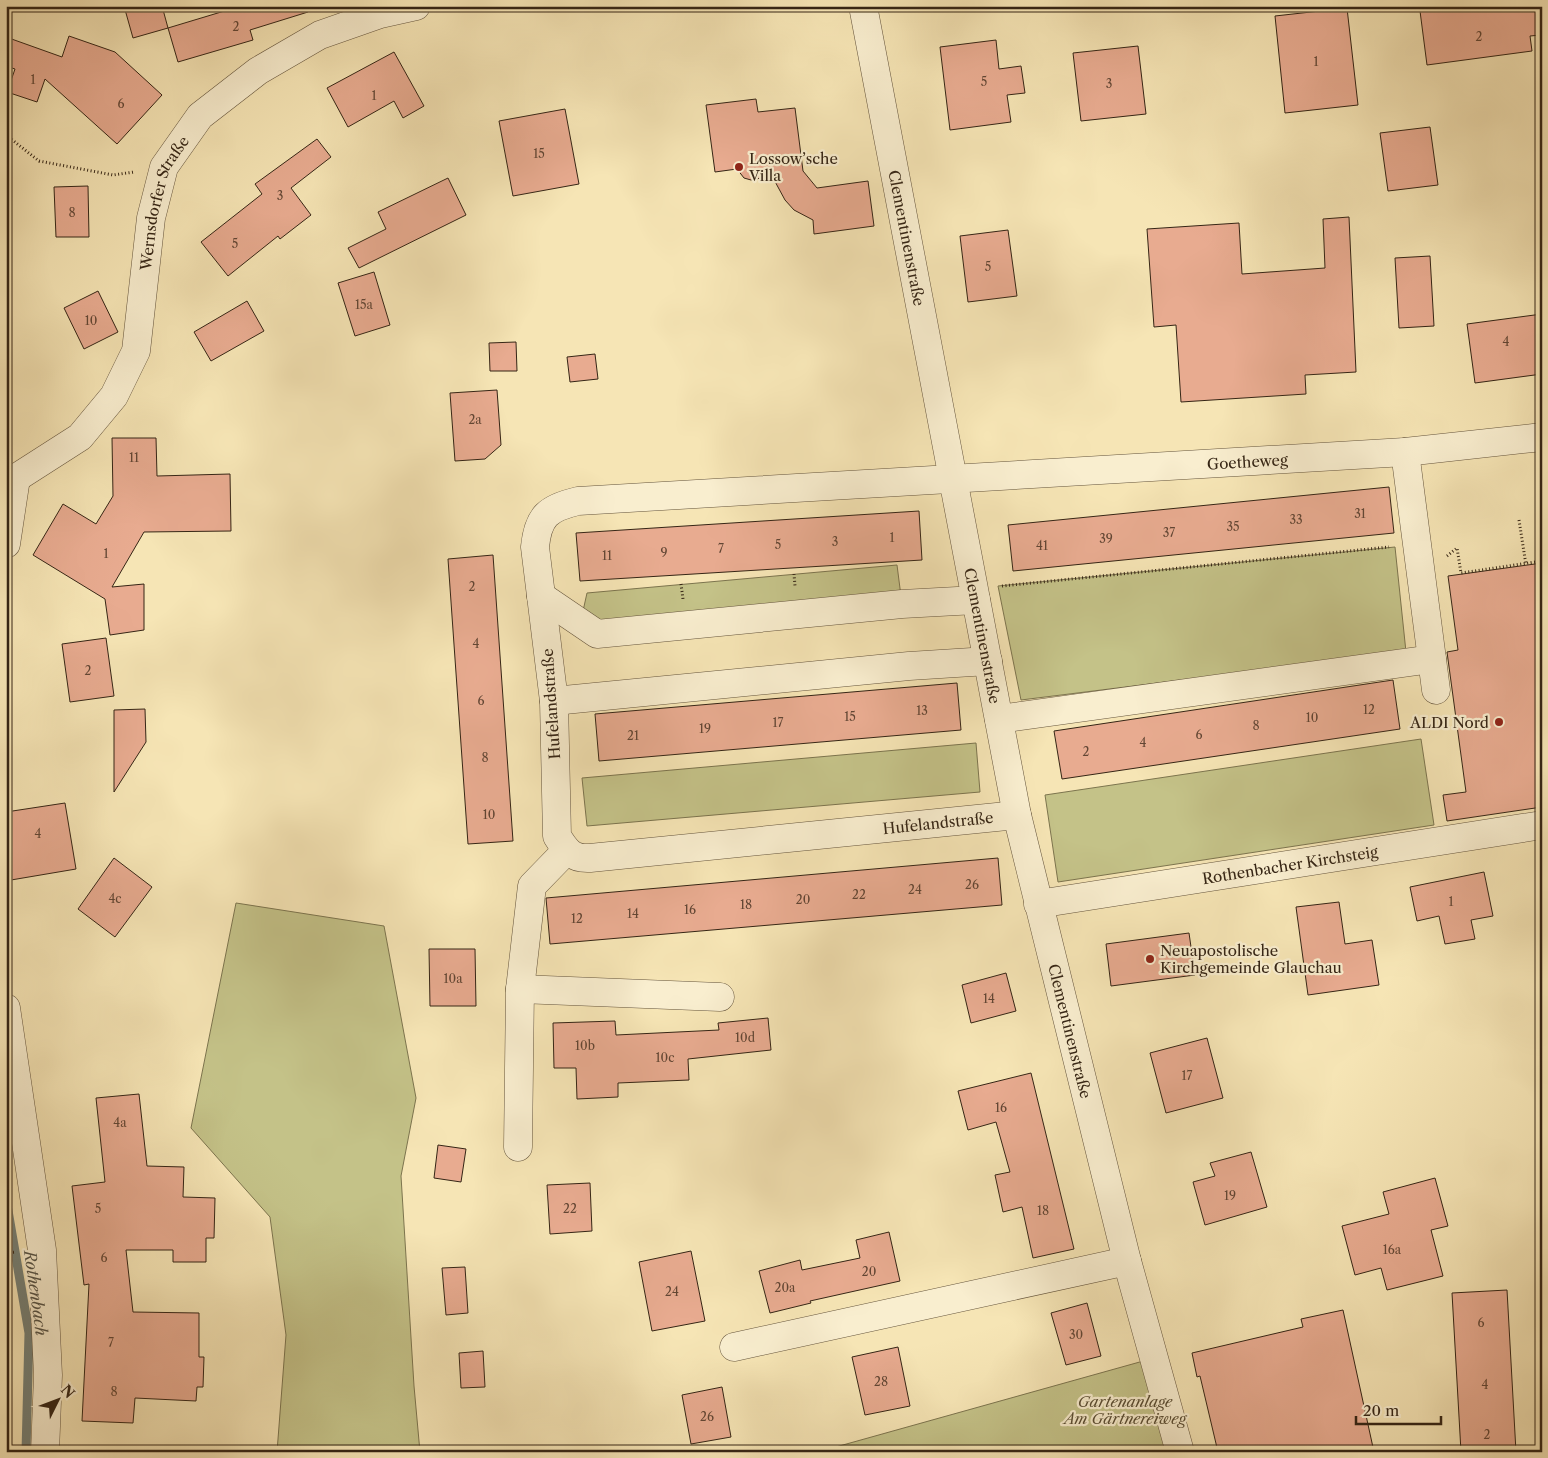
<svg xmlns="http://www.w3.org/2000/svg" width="1548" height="1458" font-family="'Libre Caslon Text',serif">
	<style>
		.green { fill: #c4c288; stroke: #7c744e }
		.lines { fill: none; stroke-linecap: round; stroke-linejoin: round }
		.stream { stroke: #758076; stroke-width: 9 }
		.building { fill: #e8ab90; stroke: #352515 }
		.minor-casing { stroke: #65553d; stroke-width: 29 }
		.path { stroke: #352515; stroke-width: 3; stroke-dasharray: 1 2.5; stroke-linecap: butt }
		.minor { stroke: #f9eecf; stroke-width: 28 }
		.poi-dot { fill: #8f2418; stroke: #f9eecf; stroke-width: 2 }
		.labels { text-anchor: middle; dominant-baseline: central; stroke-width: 4.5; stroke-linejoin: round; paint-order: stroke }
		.number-label { font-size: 12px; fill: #624634 }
		.poi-label { font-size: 15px; fill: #352515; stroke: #f9eecf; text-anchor: start }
		.street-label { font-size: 15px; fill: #352515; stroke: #f9eecf }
		.park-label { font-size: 15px; font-style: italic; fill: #594c32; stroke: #f9eecf }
		.water-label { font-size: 16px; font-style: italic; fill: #555346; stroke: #f9eecf }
	</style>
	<rect width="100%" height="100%" fill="#f6e5b5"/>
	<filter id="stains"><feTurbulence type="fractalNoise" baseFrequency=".004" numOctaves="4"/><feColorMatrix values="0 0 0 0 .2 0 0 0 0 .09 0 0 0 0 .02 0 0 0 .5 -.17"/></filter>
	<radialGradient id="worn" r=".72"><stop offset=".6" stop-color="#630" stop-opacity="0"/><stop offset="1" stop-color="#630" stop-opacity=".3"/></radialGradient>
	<!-- green -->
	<g class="green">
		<path d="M 1395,547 L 1406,652 L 1021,700 L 998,586 Z"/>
		<path d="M 897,565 L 902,604 L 597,634 L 583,611 L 587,593 Z"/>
		<path d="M 1421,739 L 1434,825 L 1058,882 L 1045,795 Z"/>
		<path d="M 976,743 L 980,792 L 587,826 L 582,778 Z"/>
		<path d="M 236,903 L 384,926 L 416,1098 L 401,1176 L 414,1386 L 420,1452 L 277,1452 L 286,1335 L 270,1217 L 191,1128 Z"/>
		<path d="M 1154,1358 L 1180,1452 L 825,1452 L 825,1450 Z"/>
	</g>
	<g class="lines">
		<!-- stream -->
		<path class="stream" d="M 6,1199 L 29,1333 L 26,1452"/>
	</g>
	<!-- building -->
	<g class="building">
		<path d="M 124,6 L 162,6 L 168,28 L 133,38 Z"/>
		<path d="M 241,6 L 308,6 L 308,12 L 250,30 L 253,40 L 178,62 L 168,28 Z"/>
		<path d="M 1454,6 L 1537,6 L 1541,35 L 1530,36 L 1532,51 L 1427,65 L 1420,11 Z"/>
		<path d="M 1347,8 L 1358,105 L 1285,113 L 1275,16 Z"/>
		<path d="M 69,36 L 115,52 L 162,95 L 117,144 L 45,79 L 37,102 L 7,92 L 15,69 L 6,66 L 6,37 L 62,57 Z"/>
		<path d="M 996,40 L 999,69 L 1021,66 L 1025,93 L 1007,95 L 1011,122 L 950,130 L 940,47 Z"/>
		<path d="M 1138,46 L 1146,114 L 1081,121 L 1073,53 Z"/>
		<path d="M 394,52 L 424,106 L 403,118 L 394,101 L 348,127 L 327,88 Z"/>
		<path d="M 756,99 L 758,112 L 795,108 L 803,171 L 817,188 L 868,181 L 874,226 L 814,234 L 813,220 L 794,210 L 785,200 L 772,176 L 751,180 L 744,178 L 737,169 L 715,172 L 706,105 Z"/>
		<path d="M 565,109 L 579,184 L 513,196 L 499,121 Z"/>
		<path d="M 1430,127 L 1438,185 L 1388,191 L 1380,133 Z"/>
		<path d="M 317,139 L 331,157 L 291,188 L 311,215 L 280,239 L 278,236 L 228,276 L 201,242 L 262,194 L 255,184 Z"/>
		<path d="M 448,178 L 466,215 L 359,268 L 348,248 L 386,229 L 378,212 Z"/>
		<path d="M 88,186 L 89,237 L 56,237 L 54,187 Z"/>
		<path d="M 1349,217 L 1356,372 L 1305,375 L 1306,394 L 1181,402 L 1176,325 L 1154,327 L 1147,229 L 1239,223 L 1242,274 L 1325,268 L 1323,219 Z"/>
		<path d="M 1008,230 L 1017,296 L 968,302 L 960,236 Z"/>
		<path d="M 1430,256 L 1434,326 L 1399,328 L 1395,258 Z"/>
		<path d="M 374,272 L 390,325 L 355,336 L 338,283 Z"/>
		<path d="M 98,291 L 118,332 L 84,349 L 64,308 Z"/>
		<path d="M 247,301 L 264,331 L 211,361 L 194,332 Z"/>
		<path d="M 1542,314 L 1542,374 L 1475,383 L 1467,324 Z"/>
		<path d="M 516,342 L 517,371 L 490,371 L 489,343 Z"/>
		<path d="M 595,354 L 598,379 L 570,382 L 567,357 Z"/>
		<path d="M 497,390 L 501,445 L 485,459 L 455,461 L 450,393 Z"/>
		<path d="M 112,438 L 156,438 L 157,476 L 230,474 L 231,531 L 144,532 L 112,587 L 144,584 L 144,630 L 110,635 L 105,599 L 33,555 L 63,504 L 96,524 L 113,496 Z"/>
		<path d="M 1389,487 L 1394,533 L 1013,571 L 1008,525 Z"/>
		<path d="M 919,511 L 922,560 L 580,581 L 576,533 Z"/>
		<path d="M 493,555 L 513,841 L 468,844 L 448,559 Z"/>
		<path d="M 1542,563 L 1542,807 L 1447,821 L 1443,795 L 1466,792 L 1447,652 L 1458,650 L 1448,576 Z"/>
		<path d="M 106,638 L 114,696 L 70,702 L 62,644 Z"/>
		<path d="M 1393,680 L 1400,729 L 1062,779 L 1054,731 Z"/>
		<path d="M 957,683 L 961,730 L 599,761 L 595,714 Z"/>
		<path d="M 145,709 L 146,742 L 114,792 L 114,710 Z"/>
		<path d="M 65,803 L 76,869 L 11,880 L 6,853 L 6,812 Z"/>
		<path d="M 114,858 L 152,887 L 115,937 L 78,909 Z"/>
		<path d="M 998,858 L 1002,905 L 550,944 L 546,898 Z"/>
		<path d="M 1484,872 L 1493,916 L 1471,920 L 1475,939 L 1445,944 L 1439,916 L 1417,921 L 1410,887 Z"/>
		<path d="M 1339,902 L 1345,944 L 1372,940 L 1379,985 L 1308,995 L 1296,907 Z"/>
		<path d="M 1189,933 L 1195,975 L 1111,986 L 1106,944 Z"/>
		<path d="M 429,949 L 475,949 L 476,1006 L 430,1006 Z"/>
		<path d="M 1006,973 L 1016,1011 L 971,1023 L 962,985 Z"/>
		<path d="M 768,1018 L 771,1050 L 688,1059 L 689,1080 L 618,1083 L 618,1097 L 577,1099 L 576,1068 L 554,1068 L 553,1023 L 615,1021 L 616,1035 L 719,1030 L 718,1023 Z"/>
		<path d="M 1207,1038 L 1223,1098 L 1166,1113 L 1150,1053 Z"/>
		<path d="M 1031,1073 L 1074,1249 L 1033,1258 L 1022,1207 L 1003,1212 L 995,1175 L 1010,1172 L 996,1122 L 968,1130 L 958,1091 Z"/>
		<path d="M 139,1094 L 147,1166 L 184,1167 L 183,1197 L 215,1198 L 214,1238 L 206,1238 L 206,1262 L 173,1262 L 173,1250 L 126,1250 L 133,1312 L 199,1313 L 199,1357 L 204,1357 L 203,1387 L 197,1387 L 196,1401 L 135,1398 L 133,1423 L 82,1421 L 89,1284 L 84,1285 L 72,1186 L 105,1182 L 96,1098 Z"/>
		<path d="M 438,1145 L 466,1149 L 461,1182 L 434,1178 Z"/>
		<path d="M 1251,1152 L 1267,1207 L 1205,1225 L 1193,1182 L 1215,1176 L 1210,1163 Z"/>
		<path d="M 1435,1178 L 1448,1226 L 1431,1230 L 1443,1276 L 1387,1290 L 1381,1268 L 1355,1275 L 1342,1226 L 1389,1214 L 1383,1192 Z"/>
		<path d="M 590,1183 L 592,1231 L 550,1234 L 547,1185 Z"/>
		<path d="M 889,1232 L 900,1281 L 810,1301 L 811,1303 L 770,1313 L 759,1271 L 800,1260 L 802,1270 L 860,1258 L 856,1240 Z"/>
		<path d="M 691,1251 L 705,1321 L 652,1331 L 639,1262 Z"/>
		<path d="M 465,1267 L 468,1313 L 446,1315 L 442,1268 Z"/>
		<path d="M 1507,1290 L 1516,1452 L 1461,1452 L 1452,1293 Z"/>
		<path d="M 1087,1303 L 1101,1356 L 1066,1365 L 1051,1313 Z"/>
		<path d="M 1343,1310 L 1374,1452 L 1218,1452 L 1200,1376 L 1197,1377 L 1192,1353 L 1303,1327 L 1301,1319 Z"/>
		<path d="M 898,1347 L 910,1406 L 865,1415 L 852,1357 Z"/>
		<path d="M 483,1351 L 485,1387 L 461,1388 L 459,1353 Z"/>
		<path d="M 722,1387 L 731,1437 L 691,1444 L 682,1395 Z"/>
	</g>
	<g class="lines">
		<defs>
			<g id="minor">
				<path id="s1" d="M 863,6 L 1017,815 L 1127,1261 L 1180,1452"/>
				<path d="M 1405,452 L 1436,690"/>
				<path id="s2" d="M 6,482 L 16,478 L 80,437 L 114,396 L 136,351 L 151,218 L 164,167 L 200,116 L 258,71 L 320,35 L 380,14 L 416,6"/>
				<path d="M 6,544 L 16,478"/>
				<path d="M 541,596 L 597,634 L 902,604 L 976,600"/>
				<path d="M 554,701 L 909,666 L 988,661"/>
				<path d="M 999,719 L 1432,659"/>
				<path id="s3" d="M 1017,815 L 590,858 C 572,859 566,851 557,836 L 554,701 L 535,547 C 538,516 548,508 578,501 L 1405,452 L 1542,437"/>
				<path id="s4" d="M 1038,904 L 1542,825"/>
				<path d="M 520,989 L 720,997"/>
				<path d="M 6,1008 L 42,1250 L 48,1375 L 45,1452"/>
				<path d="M 518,1147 L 520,989 L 532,886 L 566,851"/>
				<path d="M 734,1347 L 1127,1261"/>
			</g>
		</defs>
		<!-- minor casing -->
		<use href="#minor" class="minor-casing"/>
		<!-- path -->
		<g class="path">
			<path d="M 6,135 L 39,161 L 113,175 L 134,172"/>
			<path d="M 1519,520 L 1526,565"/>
			<path d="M 1447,556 L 1457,548 L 1461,573 L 1542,561"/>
			<path d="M 794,574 L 795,586"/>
			<path d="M 681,584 L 683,599"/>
			<path d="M 1002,586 L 1389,547"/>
			<path d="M 6,1253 L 16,1252"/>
		</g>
		<!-- minor -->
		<use href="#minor" class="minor"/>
	</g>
	<!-- markers -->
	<g class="poi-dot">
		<circle cx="739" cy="167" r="5"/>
		<circle cx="1499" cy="722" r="5"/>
		<circle cx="1150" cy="959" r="5"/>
	</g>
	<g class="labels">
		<!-- number labels -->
		<g class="number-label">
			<text x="236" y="26">2</text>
			<text x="1479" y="36">2</text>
			<text x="1316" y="61">1</text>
			<text x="33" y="79">1</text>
			<text x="984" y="81">5</text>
			<text x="1109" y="83">3</text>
			<text x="374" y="95">1</text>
			<text x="121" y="103">6</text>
			<text x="539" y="153">15</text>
			<text x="280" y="195">3</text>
			<text x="72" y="212">8</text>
			<text x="235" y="243">5</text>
			<text x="988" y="266">5</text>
			<text x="364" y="304">15a</text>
			<text x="91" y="320">10</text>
			<text x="1506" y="341">4</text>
			<text x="475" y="419">2a</text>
			<text x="134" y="457">11</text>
			<text x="1360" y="513">31</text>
			<text x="1296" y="519">33</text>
			<text x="1233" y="526">35</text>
			<text x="1169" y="532">37</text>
			<text x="892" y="537">1</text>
			<text x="1106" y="538">39</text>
			<text x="835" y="541">3</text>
			<text x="778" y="544">5</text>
			<text x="1042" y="545">41</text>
			<text x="721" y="548">7</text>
			<text x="664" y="552">9</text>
			<text x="106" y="553">1</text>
			<text x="607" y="555">11</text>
			<text x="472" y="586">2</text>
			<text x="476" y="643">4</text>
			<text x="88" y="670">2</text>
			<text x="481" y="700">6</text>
			<text x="1369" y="709">12</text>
			<text x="922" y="710">13</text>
			<text x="850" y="716">15</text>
			<text x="1312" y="717">10</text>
			<text x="778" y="722">17</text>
			<text x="1256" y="725">8</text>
			<text x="705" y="728">19</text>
			<text x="1199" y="734">6</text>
			<text x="633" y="735">21</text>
			<text x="1143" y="742">4</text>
			<text x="1086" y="751">2</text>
			<text x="485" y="757">8</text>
			<text x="489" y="814">10</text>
			<text x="38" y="833">4</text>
			<text x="972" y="884">26</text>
			<text x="915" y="889">24</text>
			<text x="859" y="894">22</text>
			<text x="115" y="898">4c</text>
			<text x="803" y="899">20</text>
			<text x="1451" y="901">1</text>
			<text x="746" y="904">18</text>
			<text x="690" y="909">16</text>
			<text x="633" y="913">14</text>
			<text x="577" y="918">12</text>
			<text x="453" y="978">10a</text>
			<text x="989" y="998">14</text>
			<text x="745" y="1037">10d</text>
			<text x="585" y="1045">10b</text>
			<text x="665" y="1057">10c</text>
			<text x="1187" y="1075">17</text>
			<text x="1001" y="1107">16</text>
			<text x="120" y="1122">4a</text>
			<text x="1230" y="1195">19</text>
			<text x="98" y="1208">5</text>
			<text x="570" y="1208">22</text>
			<text x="1043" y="1210">18</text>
			<text x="1392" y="1249">16a</text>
			<text x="104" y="1257">6</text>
			<text x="869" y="1271">20</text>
			<text x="785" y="1287">20a</text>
			<text x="672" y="1291">24</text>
			<text x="1481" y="1322">6</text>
			<text x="1076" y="1334">30</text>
			<text x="111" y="1342">7</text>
			<text x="881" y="1381">28</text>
			<text x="1485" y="1384">4</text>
			<text x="114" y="1391">8</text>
			<text x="707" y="1416">26</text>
			<text x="1487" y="1434">2</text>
		</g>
		<!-- poi labels -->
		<g class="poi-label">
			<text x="749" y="158">Lossow’sche<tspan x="749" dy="17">Villa</tspan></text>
			<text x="1489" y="722" text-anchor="end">ALDI Nord</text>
			<text x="1160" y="950">Neuapostolische<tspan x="1160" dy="17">Kirchgemeinde Glauchau</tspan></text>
		</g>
		<!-- street labels -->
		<g class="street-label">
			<text stroke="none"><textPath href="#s2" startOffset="342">Wernsdorfer Straße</textPath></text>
			<text stroke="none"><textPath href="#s1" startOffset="236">Clementinenstraße</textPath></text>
			<text stroke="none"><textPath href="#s3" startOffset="1502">Goetheweg</textPath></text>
			<text stroke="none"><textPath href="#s1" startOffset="641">Clementinenstraße</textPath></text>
			<text transform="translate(551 704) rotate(-94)">Hufelandstraße</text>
			<text transform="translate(938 823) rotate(-6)">Hufelandstraße</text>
			<text stroke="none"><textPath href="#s4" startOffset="255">Rothenbacher Kirchsteig</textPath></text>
			<text stroke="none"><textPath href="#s1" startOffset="1046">Clementinenstraße</textPath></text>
		</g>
		<!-- park labels -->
		<g class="park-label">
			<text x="1125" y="1401">Gartenanlage<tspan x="1125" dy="17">Am Gärtnereiweg</tspan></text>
		</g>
		<!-- water labels -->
		<g class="water-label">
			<text transform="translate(36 1293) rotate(82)">Rothenbach</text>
		</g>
	</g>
	<!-- margin -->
	<rect width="1548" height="1458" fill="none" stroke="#f6e5b5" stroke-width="25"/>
	<rect x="8" y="8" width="1533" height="1443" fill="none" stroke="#352515" stroke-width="2.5"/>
	<rect x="12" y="12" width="1523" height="1433" fill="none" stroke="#352515"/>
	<!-- north arrow -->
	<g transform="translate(58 1400) rotate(48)" stroke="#f9eecf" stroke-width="4" paint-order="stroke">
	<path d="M0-4L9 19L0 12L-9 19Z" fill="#352515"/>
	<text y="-8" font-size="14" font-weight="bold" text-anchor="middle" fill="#352515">N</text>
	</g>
	<!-- scale -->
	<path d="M1356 1416v8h85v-8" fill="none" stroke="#352515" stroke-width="2.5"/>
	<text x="1363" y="1416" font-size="15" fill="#352515" stroke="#f9eecf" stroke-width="4" paint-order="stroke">20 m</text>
	<rect width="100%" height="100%" filter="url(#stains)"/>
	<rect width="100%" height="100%" fill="url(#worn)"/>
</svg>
